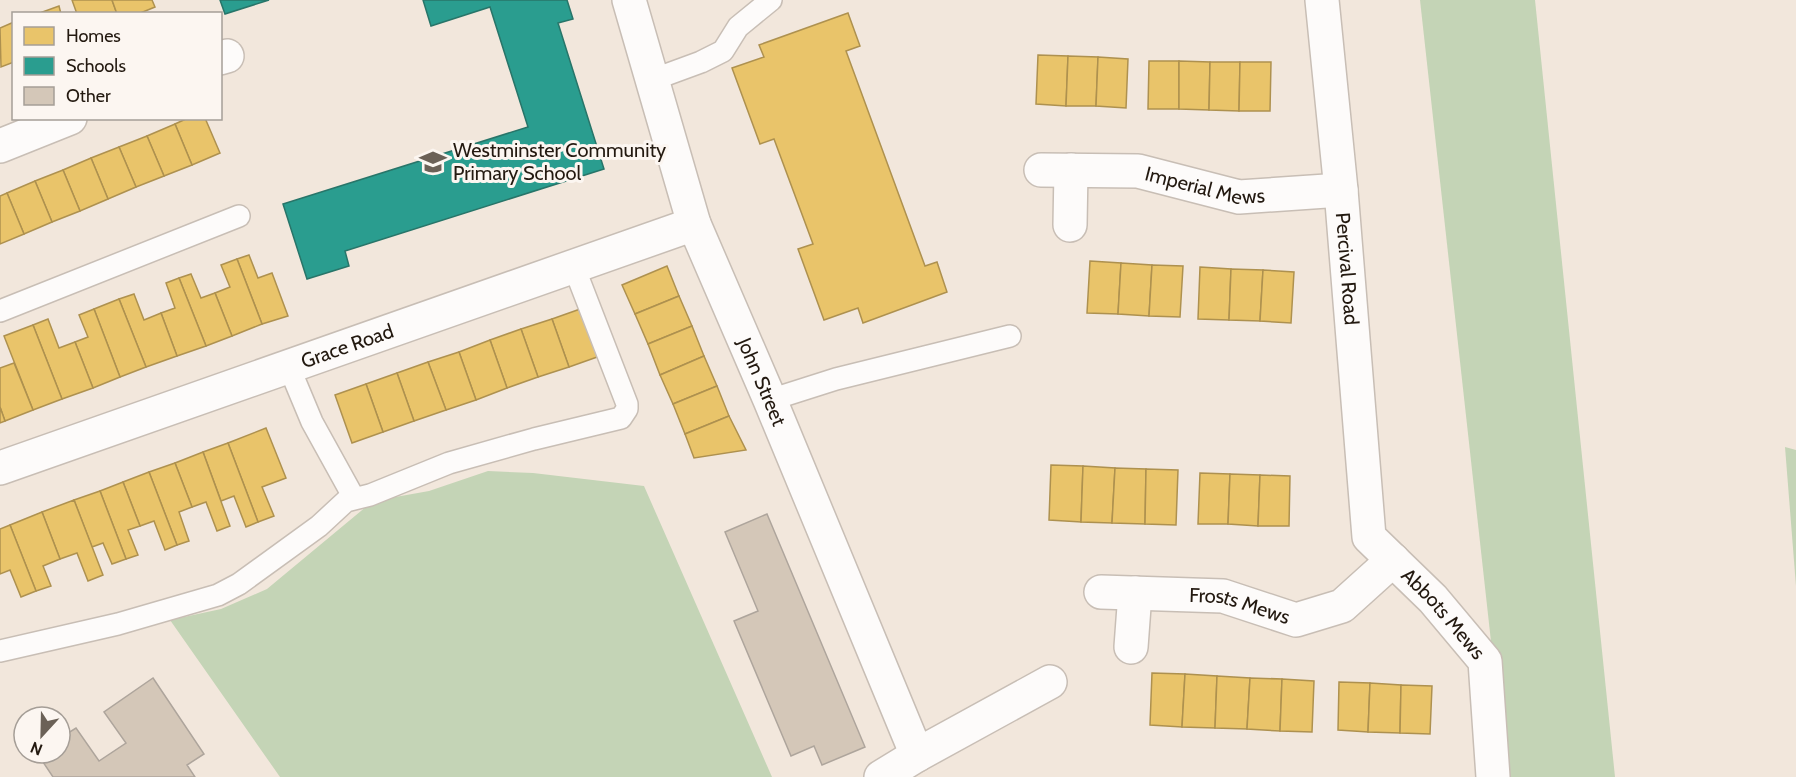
<svg xmlns="http://www.w3.org/2000/svg" width="1796" height="777" font-family="Cabin,sans-serif">
	<style>
		.green { fill: #c4d4b6 }
		.homes { fill: #e9c46a; stroke: #ae914f; stroke-width: 1.5 }
		.schools { fill: #2a9d8f; stroke: #287569; stroke-width: 1.5 }
		.building { fill: #d4c7b8; stroke: #aea59c; stroke-width: 1.5 }
		.lines { fill: none; stroke-linecap: round; stroke-linejoin: round }
		.service-casing { stroke: #c8beb5; stroke-width: 24 }
		.minor-casing { stroke: #c8beb5; stroke-width: 36 }
		.service { stroke: #fdfbfa; stroke-width: 21 }
		.minor { stroke: #fdfbfa; stroke-width: 33 }
		.labels { text-anchor: middle; dominant-baseline: central; stroke-width: 6; stroke-linejoin: round; paint-order: stroke }
		.poi-label { font-size: 20px; fill: #231910; stroke: #fcf6f1; text-anchor: start }
		.street-label { font-size: 20px; fill: #231910; stroke: #fcf6f1 }
	</style>
	<rect width="100%" height="100%" fill="#f2e7dc"/>
	<!-- green -->
	<g class="green">
		<path d="M 1420,0 L 1535,0 L 1615,777 L 1506,777 Z"/>
		<path d="M 1785,447 L 1796,450 L 1796,586 Z"/>
		<path d="M 488,471 L 533,473 L 644,486 L 772,777 L 280,777 L 170,620 L 221,609 L 267,589 L 373,501 L 429,491 Z"/>
	</g>
	<!-- homes -->
	<g class="homes">
		<path d="M 72,0 L 112,0 L 117,14 L 77,14 Z"/>
		<path d="M 112,0 L 152,0 L 155,7 L 138,14 L 117,14 Z"/>
		<path d="M 59,6 L 61,14 L 37,14 Z"/>
		<path d="M 848,13 L 860,46 L 846,51 L 925,266 L 937,262 L 947,292 L 863,323 L 858,308 L 824,320 L 798,249 L 813,244 L 774,139 L 760,144 L 732,68 L 764,57 L 759,45 Z"/>
		<path d="M 14,22 L 14,62 L 1,67 L 0,28 Z"/>
		<path d="M 1038,55 L 1068,56 L 1066,106 L 1036,104 Z"/>
		<path d="M 1068,56 L 1098,57 L 1096,106 L 1066,106 Z"/>
		<path d="M 1098,57 L 1128,59 L 1126,108 L 1096,106 Z"/>
		<path d="M 1149,61 L 1179,61 L 1179,109 L 1148,109 Z"/>
		<path d="M 1179,61 L 1210,62 L 1209,110 L 1179,109 Z"/>
		<path d="M 1210,62 L 1240,62 L 1239,111 L 1209,110 Z"/>
		<path d="M 1240,62 L 1271,62 L 1270,111 L 1239,111 Z"/>
		<path d="M 188,118 L 205,118 L 220,153 L 192,165 L 175,124 Z"/>
		<path d="M 175,124 L 192,165 L 164,176 L 147,136 Z"/>
		<path d="M 147,136 L 164,176 L 136,187 L 119,147 Z"/>
		<path d="M 119,147 L 136,187 L 108,199 L 91,158 Z"/>
		<path d="M 91,158 L 108,199 L 80,211 L 63,170 Z"/>
		<path d="M 63,170 L 80,211 L 52,222 L 35,181 Z"/>
		<path d="M 35,181 L 52,222 L 24,234 L 7,193 Z"/>
		<path d="M 7,193 L 24,234 L 0,244 L 0,196 Z"/>
		<path d="M 249,255 L 258,278 L 272,273 L 288,316 L 262,324 L 237,259 Z"/>
		<path d="M 237,259 L 262,324 L 232,336 L 215,293 L 230,287 L 221,265 Z"/>
		<path d="M 1090,261 L 1121,263 L 1118,314 L 1087,313 Z"/>
		<path d="M 1121,263 L 1152,265 L 1149,316 L 1118,314 Z"/>
		<path d="M 1152,265 L 1183,266 L 1180,317 L 1149,316 Z"/>
		<path d="M 667,266 L 679,296 L 635,314 L 622,285 Z"/>
		<path d="M 1200,267 L 1231,269 L 1229,320 L 1198,319 Z"/>
		<path d="M 1231,269 L 1263,270 L 1260,321 L 1229,320 Z"/>
		<path d="M 1263,270 L 1294,272 L 1291,323 L 1260,321 Z"/>
		<path d="M 191,274 L 201,298 L 215,293 L 232,336 L 206,346 L 179,278 Z"/>
		<path d="M 179,278 L 206,346 L 177,356 L 161,313 L 175,308 L 166,283 Z"/>
		<path d="M 134,294 L 144,320 L 161,313 L 177,356 L 146,367 L 119,299 Z"/>
		<path d="M 679,296 L 692,326 L 648,344 L 635,314 Z"/>
		<path d="M 119,299 L 146,367 L 120,377 L 94,309 Z"/>
		<path d="M 583,308 L 600,356 L 569,367 L 552,319 Z"/>
		<path d="M 94,309 L 120,377 L 93,388 L 75,342 L 88,337 L 79,315 Z"/>
		<path d="M 48,319 L 59,348 L 75,342 L 93,388 L 62,399 L 33,325 Z"/>
		<path d="M 552,319 L 569,367 L 538,377 L 521,329 Z"/>
		<path d="M 33,325 L 62,399 L 33,410 L 4,336 Z"/>
		<path d="M 692,326 L 704,356 L 660,375 L 648,344 Z"/>
		<path d="M 521,329 L 538,377 L 507,388 L 490,340 Z"/>
		<path d="M 490,340 L 507,388 L 476,400 L 459,352 Z"/>
		<path d="M 459,352 L 476,400 L 446,410 L 428,362 Z"/>
		<path d="M 704,356 L 717,386 L 673,404 L 660,375 Z"/>
		<path d="M 428,362 L 446,410 L 414,421 L 397,373 Z"/>
		<path d="M 14,363 L 33,410 L 5,421 L 0,407 L 0,368 Z"/>
		<path d="M 397,373 L 414,421 L 383,432 L 366,384 Z"/>
		<path d="M 366,384 L 383,432 L 352,443 L 335,395 Z"/>
		<path d="M 717,386 L 729,416 L 685,434 L 673,404 Z"/>
		<path d="M 0,407 L 5,421 L 0,423 Z"/>
		<path d="M 729,416 L 746,450 L 694,458 L 685,434 Z"/>
		<path d="M 266,428 L 286,478 L 262,487 L 274,516 L 258,522 L 228,443 Z"/>
		<path d="M 228,443 L 258,522 L 246,527 L 234,496 L 221,501 L 203,452 Z"/>
		<path d="M 203,452 L 230,526 L 217,531 L 206,502 L 192,507 L 175,463 Z"/>
		<path d="M 175,463 L 192,507 L 179,512 L 189,541 L 177,545 L 149,472 Z"/>
		<path d="M 1051,465 L 1083,466 L 1081,522 L 1049,520 Z"/>
		<path d="M 1083,466 L 1115,468 L 1112,523 L 1081,522 Z"/>
		<path d="M 1115,468 L 1146,469 L 1145,524 L 1112,523 Z"/>
		<path d="M 1146,469 L 1178,470 L 1176,525 L 1145,524 Z"/>
		<path d="M 149,472 L 177,545 L 165,550 L 154,521 L 140,526 L 123,482 Z"/>
		<path d="M 1200,473 L 1230,474 L 1228,524 L 1198,524 Z"/>
		<path d="M 1230,474 L 1260,475 L 1258,526 L 1228,524 Z"/>
		<path d="M 1260,475 L 1290,476 L 1289,526 L 1258,526 Z"/>
		<path d="M 123,482 L 140,526 L 128,530 L 138,555 L 126,559 L 100,491 Z"/>
		<path d="M 100,491 L 126,559 L 112,564 L 103,543 L 92,547 L 74,500 Z"/>
		<path d="M 74,500 L 103,575 L 88,581 L 77,553 L 60,559 L 42,512 Z"/>
		<path d="M 42,512 L 60,559 L 43,566 L 51,586 L 36,591 L 10,525 Z"/>
		<path d="M 10,525 L 36,591 L 21,597 L 10,570 L 0,574 L 0,529 Z"/>
		<path d="M 1152,673 L 1185,674 L 1182,727 L 1150,725 Z"/>
		<path d="M 1185,674 L 1217,676 L 1215,728 L 1182,727 Z"/>
		<path d="M 1217,676 L 1250,678 L 1247,729 L 1215,728 Z"/>
		<path d="M 1250,678 L 1282,679 L 1280,731 L 1247,729 Z"/>
		<path d="M 1282,679 L 1314,681 L 1312,732 L 1280,731 Z"/>
		<path d="M 1339,682 L 1370,683 L 1368,732 L 1338,730 Z"/>
		<path d="M 1370,683 L 1401,685 L 1400,733 L 1368,732 Z"/>
		<path d="M 1401,685 L 1432,686 L 1430,734 L 1400,733 Z"/>
	</g>
	<!-- schools -->
	<g class="schools">
		<path d="M 220,0 L 269,0 L 225,14 Z"/>
		<path d="M 423,0 L 567,0 L 573,19 L 558,23 L 604,169 L 345,251 L 349,266 L 307,279 L 283,204 L 528,127 L 490,7 L 431,26 Z"/>
	</g>
	<!-- building -->
	<g class="building">
		<path d="M 767,514 L 865,747 L 822,765 L 814,746 L 791,756 L 734,621 L 758,611 L 725,532 Z"/>
		<path d="M 153,678 L 204,754 L 187,765 L 195,777 L 53,777 L 37,753 L 60,753 L 60,738 L 76,728 L 99,761 L 126,743 L 104,712 Z"/>
	</g>
	<g class="lines">
		<defs>
			<g id="service">
				<path d="M 652,80 L 701,62 L 723,51 L 738,27 L 771,0"/>
				<path d="M 0,311 L 239,216"/>
				<path d="M 289,367 L 312,422 L 354,498"/>
				<path d="M 770,400 L 836,379 L 1010,336"/>
				<path d="M 0,651 L 118,624 L 218,595 L 239,584 L 319,526 L 346,501 L 370,495 L 449,463 L 534,439 L 621,418 L 627,409 L 627,404 L 574,267"/>
			</g>
			<g id="minor">
				<path id="s1" d="M 629,0 L 694,224 L 770,400 L 917,755"/>
				<path id="s2" d="M 1322,0 L 1341,190 L 1369,537 L 1433,599 L 1485,661 L 1493,777"/>
				<path d="M 220,58 L 227,56"/>
				<path d="M 0,146 L 70,118"/>
				<path id="s3" d="M 1041,170 L 1138,171 L 1239,197 L 1341,190"/>
				<path d="M 1070,225 L 1071,170"/>
				<path id="s4" d="M 0,468 L 694,224"/>
				<path id="s5" d="M 1101,592 L 1223,596 L 1296,620 L 1342,606 L 1393,560"/>
				<path d="M 1131,647 L 1135,593"/>
				<path d="M 881,777 L 917,755 L 1050,682"/>
			</g>
		</defs>
		<!-- service casing -->
		<use href="#service" class="service-casing"/>
		<!-- minor casing -->
		<use href="#minor" class="minor-casing"/>
		<!-- service -->
		<use href="#service" class="service"/>
		<!-- minor -->
		<use href="#minor" class="minor"/>
	</g>
	<!-- icons -->
	<defs>
		<symbol id="school-bare" viewBox="-9 -9 18 18"><path d="M0-5L7-2L0 1L-7-2ZM-4 1L0 2.5L4 1V4Q0 6-4 4Z" fill="#6b6157" stroke="#fcf6f1" stroke-width="2.5" paint-order="stroke"/></symbol>
	</defs>
	<g fill-rule="evenodd">
		<use href="#school-bare" x="414" y="143" width="38" height="38"/>
	</g>
	<g class="labels">
		<!-- poi labels -->
		<g class="poi-label">
			<text x="453" y="150">Westminster Community<tspan x="453" dy="23">Primary School</tspan></text>
		</g>
		<!-- street labels -->
		<g class="street-label">
			<text stroke="none"><textPath href="#s3" startOffset="166">Imperial Mews</textPath></text>
			<text stroke="none"><textPath href="#s2" startOffset="270">Percival Road</textPath></text>
			<text stroke="none"><textPath href="#s4" startOffset="368">Grace Road</textPath></text>
			<text stroke="none"><textPath href="#s1" startOffset="405">John Street</textPath></text>
			<text stroke="none"><textPath href="#s5" startOffset="140">Frosts Mews</textPath></text>
			<text stroke="none"><textPath href="#s2" startOffset="646">Abbots Mews</textPath></text>
		</g>
	</g>
	<!-- legend -->
	<rect x="12" y="12" width="210" height="108" fill="#fcf6f1" stroke="#a59e97" stroke-width="1.5"/>
	<rect x="24" y="27" width="30" height="18" fill="#e9c46a" stroke="#a59e97" stroke-width="1.5"/>
	<text x="66" y="42" font-size="18" fill="#231910">Homes</text>
	<rect x="24" y="57" width="30" height="18" fill="#2a9d8f" stroke="#a59e97" stroke-width="1.5"/>
	<text x="66" y="72" font-size="18" fill="#231910">Schools</text>
	<rect x="24" y="87" width="30" height="18" fill="#d4c7b8" stroke="#a59e97" stroke-width="1.5"/>
	<text x="66" y="102" font-size="18" fill="#231910">Other</text>
	<!-- north arrow -->
	<g transform="translate(42 735) rotate(202)"><circle r="28" fill="#fcf6f1" stroke="#a59e97" stroke-width="1.5"/>
	<path d="M0-4.5L10 22L0 15L-10 22Z" fill="#6b6157"/>
	<text y="-9" font-size="16" font-weight="bold" text-anchor="middle" fill="#231910">N</text>
	</g>
</svg>
